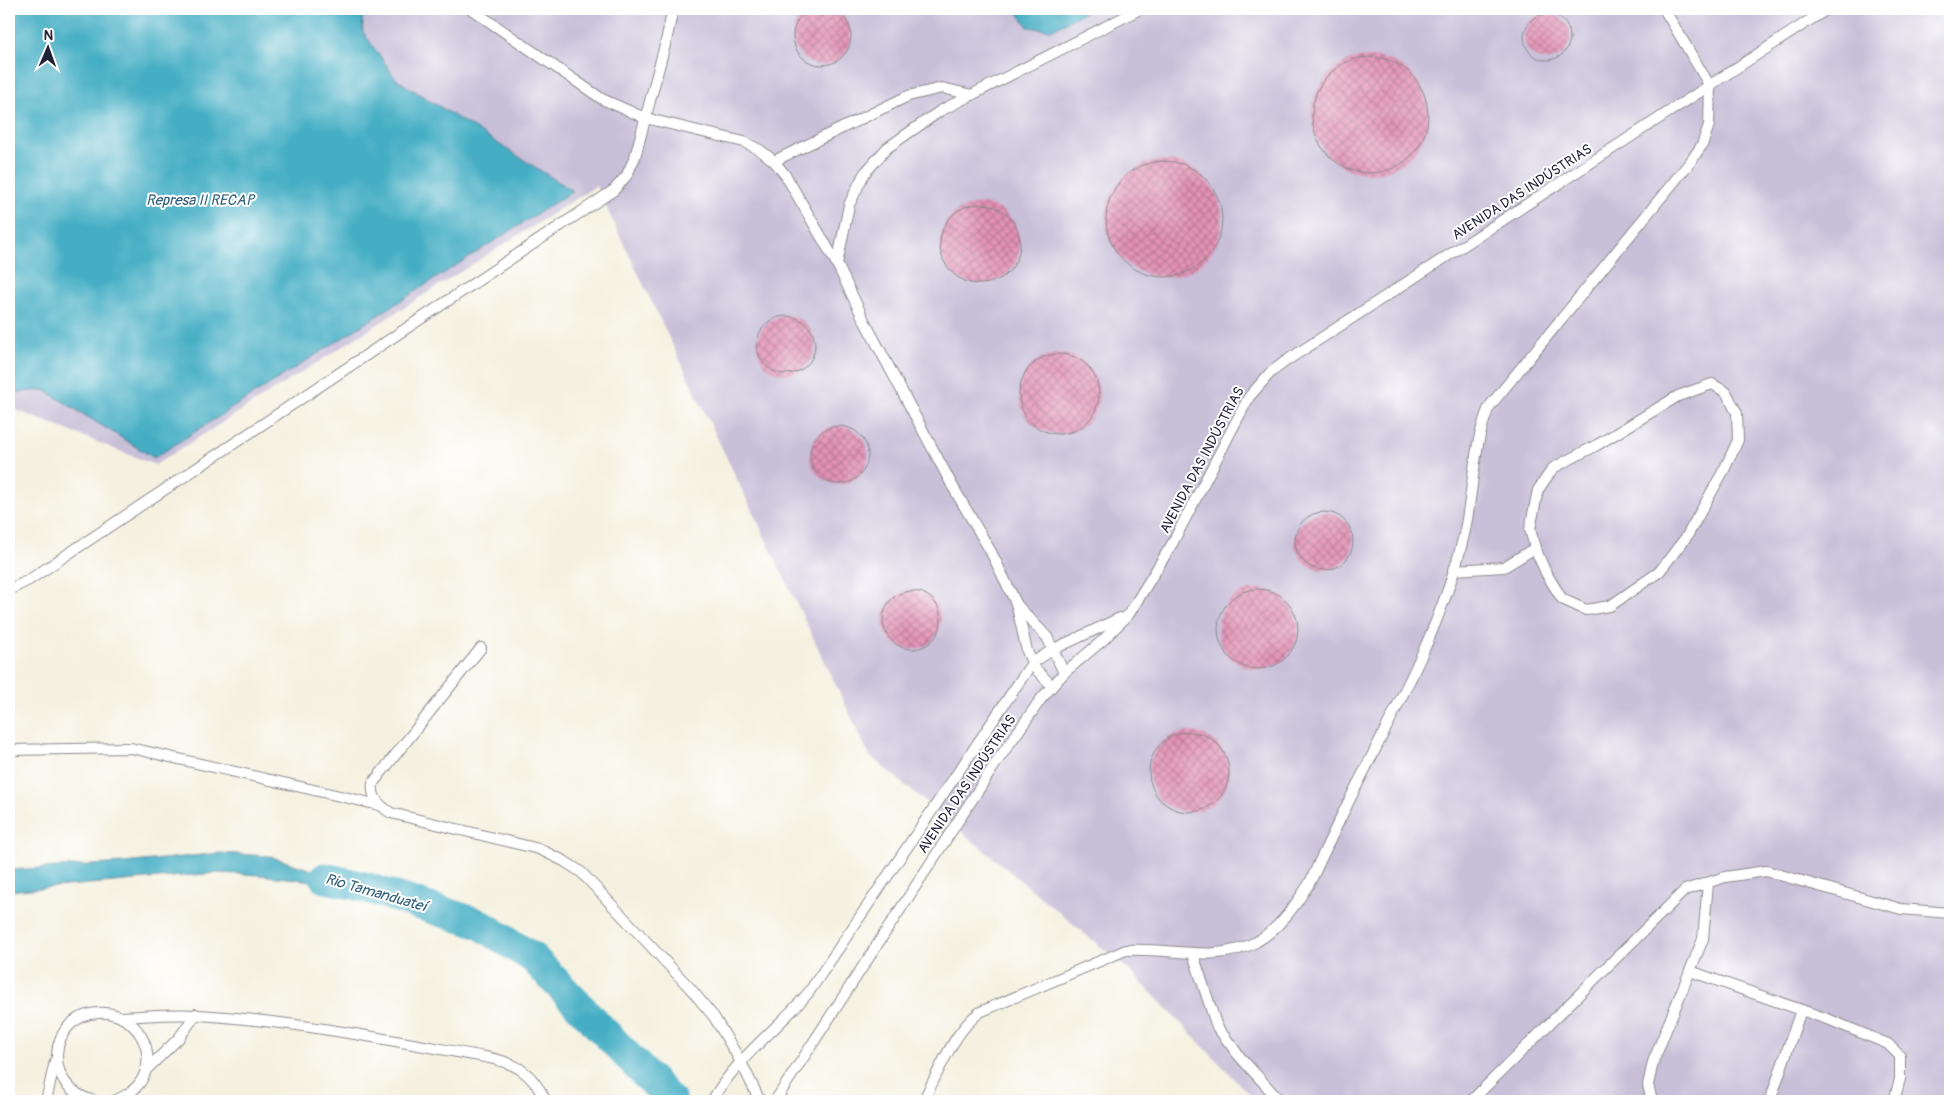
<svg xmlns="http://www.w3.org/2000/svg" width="1959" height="1110" font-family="Pangolin,sans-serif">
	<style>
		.industrial { fill: #c8bfd8 }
		.water { fill: #45aec4; stroke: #346880 }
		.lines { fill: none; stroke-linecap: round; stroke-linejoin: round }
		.river { stroke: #45aec4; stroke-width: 31 }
		.building { fill: url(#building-cross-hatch) }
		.service-casing { stroke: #8c8a8e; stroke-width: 12 }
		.service { stroke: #fff; stroke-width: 10 }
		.labels { text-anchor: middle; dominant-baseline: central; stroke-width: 4; stroke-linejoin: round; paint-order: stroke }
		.street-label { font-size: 14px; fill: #22223b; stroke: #fff }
		.water-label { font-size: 15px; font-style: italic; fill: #326179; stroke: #fff }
	</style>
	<defs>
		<pattern id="building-cross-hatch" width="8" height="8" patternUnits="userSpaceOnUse" patternTransform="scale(1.25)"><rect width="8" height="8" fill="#e392b5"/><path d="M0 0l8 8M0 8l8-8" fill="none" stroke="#b87794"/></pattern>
	</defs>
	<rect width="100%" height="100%" fill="#fff"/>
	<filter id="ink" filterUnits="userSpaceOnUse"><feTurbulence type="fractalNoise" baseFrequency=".02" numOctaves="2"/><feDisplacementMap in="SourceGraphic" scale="10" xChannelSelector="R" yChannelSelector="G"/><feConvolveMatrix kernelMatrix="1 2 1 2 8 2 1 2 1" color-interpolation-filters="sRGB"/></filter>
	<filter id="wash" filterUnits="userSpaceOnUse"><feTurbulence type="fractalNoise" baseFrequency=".0096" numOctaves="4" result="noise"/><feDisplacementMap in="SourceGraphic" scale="20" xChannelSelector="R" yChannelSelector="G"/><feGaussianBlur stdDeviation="1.12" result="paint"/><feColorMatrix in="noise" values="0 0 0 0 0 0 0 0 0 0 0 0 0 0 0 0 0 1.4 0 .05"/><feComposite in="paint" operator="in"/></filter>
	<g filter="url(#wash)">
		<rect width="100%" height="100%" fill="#f5f1e0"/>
		<!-- industrial -->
		<path class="industrial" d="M 9,9 L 1950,9 L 1950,1101 L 1256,1101 L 1130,971 L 870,756 L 596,186 L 155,465 L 9,407 Z"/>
		<!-- water -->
		<g class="water">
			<path d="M 9,9 L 362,9 L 363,32 L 396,79 L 573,191 L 154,458 L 44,390 L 9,393 Z"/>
			<path d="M 1015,9 L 1091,9 L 1051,30 L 1028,27 Z"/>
			<path d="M 221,853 L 269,856 L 365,887 L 259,875 L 217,873 L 9,891 L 9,870 L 123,863 Z"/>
		</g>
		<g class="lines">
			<!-- river -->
			<path class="river" d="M 325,878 L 365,887 L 480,924 L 533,958 L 671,1101"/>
		</g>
		<g id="blocks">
			<!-- building -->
			<g class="building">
				<circle cx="822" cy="36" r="29"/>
				<circle cx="1547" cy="37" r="23"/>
				<circle cx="1370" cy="115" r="58"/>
				<circle cx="1164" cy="219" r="58"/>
				<circle cx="980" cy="244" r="40"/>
				<circle cx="786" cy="345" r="29"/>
				<circle cx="1059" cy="394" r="40"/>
				<circle cx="839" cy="455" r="29"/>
				<circle cx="1324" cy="541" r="29"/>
				<circle cx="1258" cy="629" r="40"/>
				<circle cx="912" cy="620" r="29"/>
				<circle cx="1189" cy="772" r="40"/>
			</g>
		</g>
	</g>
	<g filter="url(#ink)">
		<use href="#blocks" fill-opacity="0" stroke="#8c8a8e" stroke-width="1"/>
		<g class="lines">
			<defs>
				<g id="service">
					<path d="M 471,9 L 602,99 L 645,118 L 744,142 L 760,150 L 774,161 L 786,176 L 837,264"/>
					<path d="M 774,161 L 908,96 L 942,88 L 972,95"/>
					<path d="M 1712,384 L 1726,392 L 1737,413 L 1738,440 L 1725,468 L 1687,536 L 1659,572 L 1610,606 L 1586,610 L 1562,599 L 1546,573 L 1535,548 L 1530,529 L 1538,490 L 1553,468 L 1597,445 L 1678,396 Z"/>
					<path d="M 1453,570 L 1504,567 L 1535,548"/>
					<path d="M 9,590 L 29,580 L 614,190 L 627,175 L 635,157 L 666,41 L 673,9"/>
					<path d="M 1016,604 L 1047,637 L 1064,673"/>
					<path d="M 481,648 L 373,783 C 371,798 379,805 391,813 L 539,849 L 564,861 L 581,872 L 690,988 L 714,1017 L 741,1062 L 760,1101"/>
					<path d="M 1051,685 L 1034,667 L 1027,651 L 1016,603 L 991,552 L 953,487 L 865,322 L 837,264 L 849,205 L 864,174 L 887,148 L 940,111 L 1140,9"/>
					<path d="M 9,750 L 131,748 L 379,805"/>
					<path d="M 1193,954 L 1217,1027 L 1240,1057 L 1280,1101"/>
					<path d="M 1690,971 L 1830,1020 L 1888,1044 L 1900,1056 L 1900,1079 L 1894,1101"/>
					<path d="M 122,1017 C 147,1016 173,1013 198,1015 C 295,1021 390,1040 485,1057 C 516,1063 531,1071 546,1101"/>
					<path d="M 146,1070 L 179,1038 L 196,1014"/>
					<path d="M 46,1101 L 55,1061"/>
					<path d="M 95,1101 C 41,1089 47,1016 98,1013 C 135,1010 162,1053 139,1084 C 132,1093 123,1097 114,1101"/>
					<path d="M 712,1101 C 736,1058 778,1029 809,992 L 1032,663 L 1054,649 L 1120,618"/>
					<path d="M 775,1101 L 998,760 L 1041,699 L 1064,673 L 1102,641 L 1129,614 L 1172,544 L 1249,397 L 1270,373 L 1286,361 L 1827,9"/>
					<path d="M 923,1101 C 939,1072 953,1032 980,1012 L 1126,950 C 1170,947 1215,964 1256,942 C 1277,930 1292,910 1305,890 C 1311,882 1315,872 1319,863 C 1328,844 1337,825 1347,805 C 1389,720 1438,637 1462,543 C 1474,498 1471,450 1489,407 L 1691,161 L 1702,145 L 1709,125 L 1710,86 L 1664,9"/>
					<path d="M 1471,1101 L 1685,890 L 1725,877 L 1766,871 L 1901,909 L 1950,913"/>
					<path d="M 1654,1101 L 1651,1097 L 1648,1085 L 1653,1062 L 1703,939 L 1708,883"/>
					<path d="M 1770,1101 L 1801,1010"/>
				</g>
			</defs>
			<!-- service casing -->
			<use href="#service" class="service-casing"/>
			<!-- service -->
			<use href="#service" class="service"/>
		</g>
	</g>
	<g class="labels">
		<!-- street labels -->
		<g class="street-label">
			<text transform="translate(1522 192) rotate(-33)">AVENIDA DAS INDÚSTRIAS</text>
			<text transform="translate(1202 460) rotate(-62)">AVENIDA DAS INDÚSTRIAS</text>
			<text transform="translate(967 784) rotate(-56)">AVENIDA DAS INDÚSTRIAS</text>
		</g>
		<!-- water labels -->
		<g class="water-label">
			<text x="200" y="200">Represa II RECAP</text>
			<text transform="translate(376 893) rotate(16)">Rio Tamanduateí</text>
		</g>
	</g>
	<!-- margin -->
	<rect width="1959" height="1110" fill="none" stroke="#fff" stroke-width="30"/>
	<!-- north arrow -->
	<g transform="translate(48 48) rotate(2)" stroke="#ffffff" stroke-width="4" paint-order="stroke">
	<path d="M0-4L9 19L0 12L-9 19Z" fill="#22223b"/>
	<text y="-8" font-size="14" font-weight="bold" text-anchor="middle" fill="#22223b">N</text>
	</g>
</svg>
